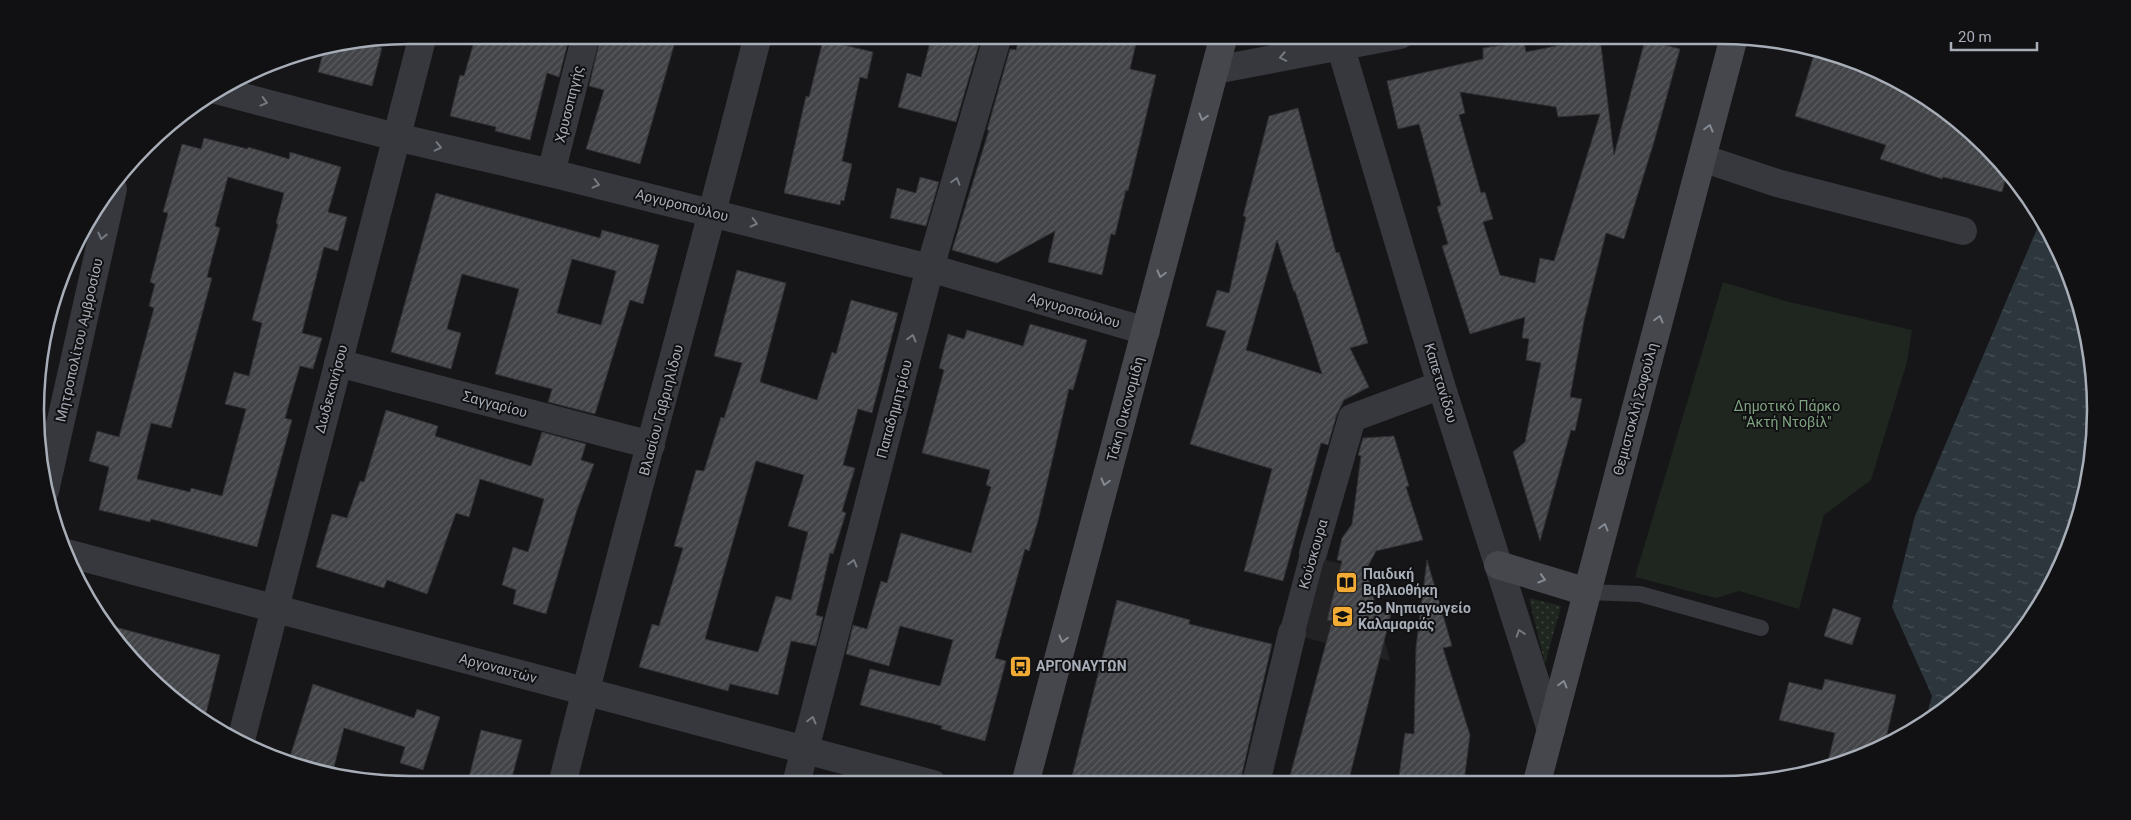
<svg xmlns="http://www.w3.org/2000/svg" width="2131" height="820" font-family="Roboto,sans-serif">
	<style>
		.built { fill: #222225 }
		.grass { fill: url(#grass-dots) }
		.park { fill: #1e261f }
		.water { fill: url(#water-ripples) }
		.building { fill: url(#building-hatch); stroke: #303034; fill-rule: evenodd }
		.lines { fill: none; stroke-linecap: round; stroke-linejoin: round }
		.service { stroke: #37383d; stroke-width: 16 }
		.pedestrian { stroke: #37383d; stroke-width: 25 }
		.minor { stroke: #37383d; stroke-width: 28 }
		.secondary { stroke: #45474d; stroke-width: 28 }
		.oneway { stroke: #757981 }
		.oneway2 { stroke: #858a93 }
		.labels { text-anchor: middle; dominant-baseline: central; stroke-width: 4; stroke-linejoin: round; paint-order: stroke }
		.street-label { font-size: 14px; fill: #a8aeb8; stroke: #111113 }
		.park-label { font-size: 14px; fill: #7fa381; stroke: #111113 }
		.poi-label { font-size: 14px; font-weight: bold; fill: #a8aeb8; stroke: #111113; text-anchor: start }
		.rim { fill: none; stroke: #a8aeb8; stroke-width: 2.5 }
	</style>
	<defs>
		<pattern id="grass-dots" width="8" height="8" patternUnits="userSpaceOnUse" patternTransform="scale(1.25)"><rect width="8" height="8" fill="#1e261f"/><path d="M2 2h.1M6 6h.1" fill="none" stroke="#3c433d" stroke-width="1.8" stroke-linecap="round"/></pattern>
		<pattern id="water-ripples" width="26" height="14" patternUnits="userSpaceOnUse" patternTransform="scale(1.25)"><rect width="26" height="14" fill="#2c363c"/><path d="M2 4q2-2 4 0t4 0M15 11q2-2 4 0t4 0" fill="none" stroke="#485156"/></pattern>
		<pattern id="building-hatch" width="6" height="6" patternUnits="userSpaceOnUse" patternTransform="scale(1.25)"><rect width="6" height="6" fill="#424448"/><path d="M-1 1l2-2M0 6l6-6M5 7l2-2" fill="none" stroke="#5a5c60"/></pattern>
	</defs>
	<rect width="100%" height="100%" fill="#161618"/>
	<!-- built -->
	<path class="built" d="M 1322,559 L 1366,570 L 1390,661 L 1300,636 Z"/>
	<!-- grass -->
	<path class="grass" d="M 1529,598 L 1561,606 L 1545,664 Z"/>
	<!-- park -->
	<path class="park" d="M 1723,282 L 1789,302 L 1912,330 L 1907,362 L 1871,480 L 1824,515 L 1799,609 L 1739,591 L 1716,598 L 1635,577 Z"/>
	<!-- water -->
	<path class="water" d="M 2042,217 L 2076,290 L 2093,361 L 2095,435 L 2083,507 L 2046,598 L 1968,692 L 1925,721 L 1932,696 L 1892,607 L 1915,516 Z"/>
	<!-- building -->
	<g class="building">
		<path d="M 476,35 L 570,35 L 559,77 L 547,73 L 530,140 L 495,131 L 496,127 L 450,116 L 460,75 L 464,76 Z"/>
		<path d="M 601,35 L 619,40 L 620,35 L 677,35 L 640,164 L 586,149 L 604,90 L 589,86 Z"/>
		<path d="M 932,35 L 955,35 L 980,41 L 956,122 L 898,107 L 907,73 L 921,77 Z"/>
		<path d="M 1020,35 L 1071,35 L 1111,44 L 1113,35 L 1138,35 L 1130,69 L 1156,75 L 1128,191 L 1126,190 L 1115,235 L 1111,234 L 1102,275 L 1048,262 L 1055,231 L 997,263 L 952,250 L 989,130 L 987,130 L 1010,49 L 1016,50 Z"/>
		<path d="M 1600,37 L 1614,155 L 1645,40 L 1680,49 L 1654,142 L 1624,239 L 1606,233 L 1584,321 L 1570,397 L 1582,399 L 1575,431 L 1571,430 L 1540,541 L 1513,452 L 1525,442 L 1541,363 L 1526,360 L 1529,339 L 1522,338 L 1525,317 L 1470,334 L 1442,246 L 1448,244 L 1437,207 L 1441,205 L 1419,124 L 1398,129 L 1387,81 L 1483,59 L 1483,48 L 1524,42 L 1526,52 ZM 1460,92 L 1556,107 L 1558,117 L 1600,114 L 1554,261 L 1540,258 L 1535,283 L 1500,275 L 1483,222 L 1493,219 L 1485,192 L 1481,193 L 1459,115 L 1465,113 Z"/>
		<path d="M 382,40 L 379,47 L 382,48 L 372,86 L 318,72 L 324,49 Z"/>
		<path d="M 823,40 L 873,52 L 867,79 L 860,77 L 842,161 L 852,164 L 844,201 L 841,200 L 840,205 L 784,193 L 806,96 L 809,97 Z"/>
		<path d="M 1816,48 L 1887,74 L 1950,113 L 2003,163 L 2008,170 L 2002,192 L 1943,177 L 1942,179 L 1880,159 L 1886,145 L 1795,116 Z"/>
		<path d="M 1298,108 L 1336,253 L 1339,252 L 1368,343 L 1350,348 L 1369,387 L 1344,400 L 1337,414 L 1328,445 L 1321,443 L 1283,581 L 1244,571 L 1272,469 L 1190,444 L 1226,331 L 1206,326 L 1217,290 L 1229,293 L 1246,217 L 1243,216 L 1269,116 ZM 1277,240 L 1294,292 L 1295,291 L 1322,374 L 1246,350 Z"/>
		<path d="M 204,138 L 248,149 L 248,147 L 289,159 L 290,152 L 341,167 L 328,212 L 347,217 L 338,251 L 324,247 L 302,333 L 322,338 L 313,369 L 300,366 L 285,418 L 292,420 L 257,547 L 151,519 L 150,522 L 99,510 L 109,467 L 89,461 L 97,431 L 119,437 L 154,308 L 149,306 L 155,284 L 150,282 L 168,213 L 163,212 L 182,144 L 201,149 ZM 228,177 L 284,193 L 276,223 L 278,224 L 252,320 L 262,323 L 249,376 L 234,372 L 225,404 L 246,409 L 222,496 L 191,488 L 190,492 L 137,479 L 151,423 L 171,428 L 212,278 L 207,277 L 220,228 L 215,226 Z"/>
		<path d="M 920,177 L 939,182 L 926,226 L 890,218 L 897,188 L 916,193 Z"/>
		<path d="M 436,193 L 600,238 L 602,230 L 659,245 L 643,304 L 630,300 L 595,414 L 548,402 L 552,389 L 495,374 L 519,289 L 462,274 L 447,329 L 461,333 L 451,369 L 391,352 ZM 572,259 L 616,271 L 601,325 L 557,313 Z"/>
		<path d="M 737,270 L 786,283 L 760,382 L 817,400 L 832,352 L 836,354 L 851,300 L 898,313 L 872,413 L 858,409 L 843,465 L 855,468 L 842,511 L 846,513 L 833,554 L 830,553 L 816,615 L 823,617 L 816,646 L 791,641 L 778,695 L 730,684 L 728,691 L 639,667 L 652,624 L 659,626 L 683,548 L 674,546 L 696,470 L 704,471 L 721,417 L 724,418 L 742,363 L 714,356 ZM 756,461 L 804,475 L 788,526 L 808,532 L 791,600 L 776,596 L 758,652 L 705,639 Z"/>
		<path d="M 1030,324 L 1087,340 L 1073,390 L 1069,389 L 1038,521 L 1029,551 L 1025,549 L 995,658 L 1006,661 L 985,741 L 941,729 L 942,726 L 860,705 L 870,669 L 940,686 L 953,640 L 900,626 L 889,666 L 846,654 L 853,625 L 867,629 L 881,581 L 887,583 L 901,533 L 971,553 L 991,487 L 986,485 L 990,470 L 922,453 L 944,370 L 939,368 L 948,334 L 964,339 L 967,330 L 1023,346 Z"/>
		<path d="M 386,410 L 438,426 L 435,436 L 531,466 L 542,432 L 586,444 L 581,460 L 594,464 L 577,510 L 546,614 L 513,604 L 516,590 L 502,585 L 513,547 L 528,552 L 544,499 L 480,479 L 469,517 L 456,513 L 427,594 L 387,580 L 384,588 L 316,567 L 332,514 L 347,518 L 360,481 L 364,482 Z"/>
		<path d="M 1394,436 L 1409,486 L 1406,487 L 1423,540 L 1376,551 L 1366,570 L 1378,614 L 1392,610 L 1348,783 L 1288,783 L 1332,621 L 1327,620 L 1342,561 L 1337,560 L 1342,538 L 1352,524 L 1361,456 L 1358,455 L 1363,438 Z"/>
		<path d="M 1427,560 L 1452,646 L 1443,648 L 1470,735 L 1464,782 L 1398,783 L 1405,733 L 1414,734 L 1416,647 Z"/>
		<path d="M 1117,600 L 1190,620 L 1189,624 L 1272,644 L 1240,783 L 1086,783 L 1071,780 Z"/>
		<path d="M 1833,608 L 1861,618 L 1852,645 L 1824,636 Z"/>
		<path d="M 104,624 L 220,655 L 204,722 L 182,708 Z"/>
		<path d="M 1825,679 L 1896,695 L 1884,747 L 1827,765 L 1835,733 L 1779,720 L 1789,682 L 1822,690 Z"/>
		<path d="M 313,684 L 414,718 L 417,709 L 440,717 L 423,770 L 400,763 L 405,747 L 344,728 L 332,775 L 313,772 L 288,763 Z"/>
		<path d="M 481,730 L 522,740 L 510,785 L 467,785 Z"/>
	</g>
	<g class="lines">
		<!-- service -->
		<path class="service" d="M 1587,592 L 1640,594 L 1761,628"/>
		<!-- pedestrian -->
		<path class="pedestrian" d="M 1292,633 L 1313,553"/>
		<!-- minor -->
		<g class="minor">
			<path d="M 1337,35 L 1441,385 L 1551,730"/>
			<path d="M 1215,70 L 1400,35"/>
			<path d="M 216,90 L 396,137 L 551,173 L 930,268 L 1146,331"/>
			<path d="M 1702,158 L 1777,183 L 1963,231"/>
			<path d="M 551,173 L 586,35"/>
			<path d="M 338,363 L 651,445"/>
			<path d="M 45,491 L 113,189"/>
			<path d="M 63,552 L 933,784"/>
			<path d="M 1313,553 L 1352,418 L 1441,385"/>
			<path d="M 240,744 L 423,35"/>
			<path d="M 1256,783 L 1292,633"/>
			<path d="M 796,784 L 930,268 L 998,35"/>
			<path d="M 562,785 C 624,534 695,285 758,35"/>
		</g>
		<!-- secondary -->
		<g class="secondary">
			<path d="M 1498,565 L 1587,592"/>
			<path d="M 1537,782 L 1734,37"/>
			<path d="M 1025,784 L 1224,35"/>
		</g>
	</g>
	<!-- one-way arrows -->
	<defs><path id="oneway-chevron" d="M-2-3.5L2.5 0L-2 3.5" fill="none" stroke-width="1.6" stroke-linecap="round" stroke-linejoin="round" transform="scale(1.25)"/></defs>
	<g class="oneway">
		<use href="#oneway-chevron" transform="translate(1283 57) rotate(169)"/>
		<use href="#oneway-chevron" transform="translate(264 102) rotate(15)"/>
		<use href="#oneway-chevron" transform="translate(438 147) rotate(13)"/>
		<use href="#oneway-chevron" transform="translate(956 181) rotate(-74)"/>
		<use href="#oneway-chevron" transform="translate(596 184) rotate(14)"/>
		<use href="#oneway-chevron" transform="translate(754 223) rotate(14)"/>
		<use href="#oneway-chevron" transform="translate(102 236) rotate(103)"/>
		<use href="#oneway-chevron" transform="translate(912 338) rotate(-75)"/>
		<use href="#oneway-chevron" transform="translate(853 563) rotate(-75)"/>
		<use href="#oneway-chevron" transform="translate(1520 633) rotate(-108)"/>
		<use href="#oneway-chevron" transform="translate(812 720) rotate(-75)"/>
	</g>
	<g class="oneway2">
		<use href="#oneway-chevron" transform="translate(1203 117) rotate(105)"/>
		<use href="#oneway-chevron" transform="translate(1709 128) rotate(-75)"/>
		<use href="#oneway-chevron" transform="translate(1161 274) rotate(105)"/>
		<use href="#oneway-chevron" transform="translate(1659 319) rotate(-75)"/>
		<use href="#oneway-chevron" transform="translate(1105 482) rotate(105)"/>
		<use href="#oneway-chevron" transform="translate(1604 527) rotate(-75)"/>
		<use href="#oneway-chevron" transform="translate(1542 579) rotate(17)"/>
		<use href="#oneway-chevron" transform="translate(1063 639) rotate(105)"/>
		<use href="#oneway-chevron" transform="translate(1563 684) rotate(-75)"/>
	</g>
	<!-- icons -->
	<defs>
		<symbol id="library-square" viewBox="-11 -11 22 22"><rect x="-9" y="-9" width="18" height="18" rx="4" fill="#f2ac35" stroke="#111113"/><path d="M-6-4Q-3-5.5-.7-3.5V5Q-3 3-6 4ZM6-4Q3-5.5 .7-3.5V5Q3 3 6 4Z" fill="#111"/></symbol>
		<symbol id="school-square" viewBox="-11 -11 22 22"><rect x="-9" y="-9" width="18" height="18" rx="4" fill="#f2ac35" stroke="#111113"/><path d="M0-5L7-2L0 1L-7-2ZM-4 1L0 2.5L4 1V4Q0 6-4 4Z" fill="#111"/></symbol>
		<symbol id="bus-square" viewBox="-11 -11 22 22"><rect x="-9" y="-9" width="18" height="18" rx="4" fill="#f2ac35" stroke="#111113"/><path d="M-5-6H5V4H4V6H2V4H-2V6H-4V4H-5ZM-3.5-4V0h7V-4ZM-3.5 1.2v1.5H-2V1.2ZM2 1.2v1.5H3.5V1.2Z" fill="#111"/></symbol>
	</defs>
	<g fill-rule="evenodd">
		<use href="#library-square" x="1334" y="570" width="25" height="25"/>
		<use href="#school-square" x="1330" y="604" width="25" height="25"/>
		<use href="#bus-square" x="1008" y="654" width="25" height="25"/>
	</g>
	<g class="labels">
		<!-- street labels -->
		<g class="street-label">
			<text transform="translate(569 104) rotate(-76)">Χρυσοπηγής</text>
			<text transform="translate(682 205) rotate(14)">Αργυροπούλου</text>
			<text transform="translate(1074 310) rotate(16)">Αργυροπούλου</text>
			<text transform="translate(79 340) rotate(-77)">Μητροπολίτου Αμβροσίου</text>
			<text transform="translate(1441 383) rotate(73)">Καπετανίδου</text>
			<text transform="translate(331 389) rotate(-75)">Δωδεκανήσου</text>
			<text transform="translate(495 404) rotate(15)">Σαγγαρίου</text>
			<text transform="translate(894 409) rotate(-75)">Παπαδημητρίου</text>
			<text transform="translate(1125 409) rotate(-75)">Τάκη Οικονομίδη</text>
			<text transform="translate(1635 409) rotate(-75)">Θεμιστοκλή Σοφούλη</text>
			<text transform="translate(661 410) rotate(-75)">Βλασίου Γαβριηλίδου</text>
			<text transform="translate(1313 554) rotate(-74)">Κούσκουρα</text>
			<text transform="translate(498 668) rotate(15)">Αργοναυτών</text>
		</g>
		<!-- park labels -->
		<g class="park-label">
			<text x="1787" y="406">Δημοτικό Πάρκο<tspan x="1787" dy="16">"Ακτή Ντοβίλ"</tspan></text>
		</g>
		<!-- poi labels -->
		<g class="poi-label">
			<text x="1363" y="574">Παιδική<tspan x="1363" dy="16">Βιβλιοθήκη</tspan></text>
			<text x="1358" y="608">25ο Νηπιαγωγείο<tspan x="1358" dy="16">Καλαμαριάς</tspan></text>
			<text x="1036" y="666">ΑΡΓΟΝΑΥΤΩΝ</text>
		</g>
	</g>
	<!-- crop -->
	<path d="M0 0H2131V820H0ZM410 44H1721A366 366 0 0 1 2087 410V410A366 366 0 0 1 1721 776H410A366 366 0 0 1 44 410V410A366 366 0 0 1 410 44Z" fill="#111113" fill-rule="evenodd"/>
	<path class="rim" d="M410 44H1721A366 366 0 0 1 2087 410V410A366 366 0 0 1 1721 776H410A366 366 0 0 1 44 410V410A366 366 0 0 1 410 44Z"/>
	<!-- scale -->
	<path d="M1951 42v8h86v-8" fill="none" stroke="#a8aeb8" stroke-width="2.5"/>
	<text x="1958" y="42" font-size="15" fill="#a8aeb8" stroke="#111113" stroke-width="4" paint-order="stroke">20 m</text>
</svg>
